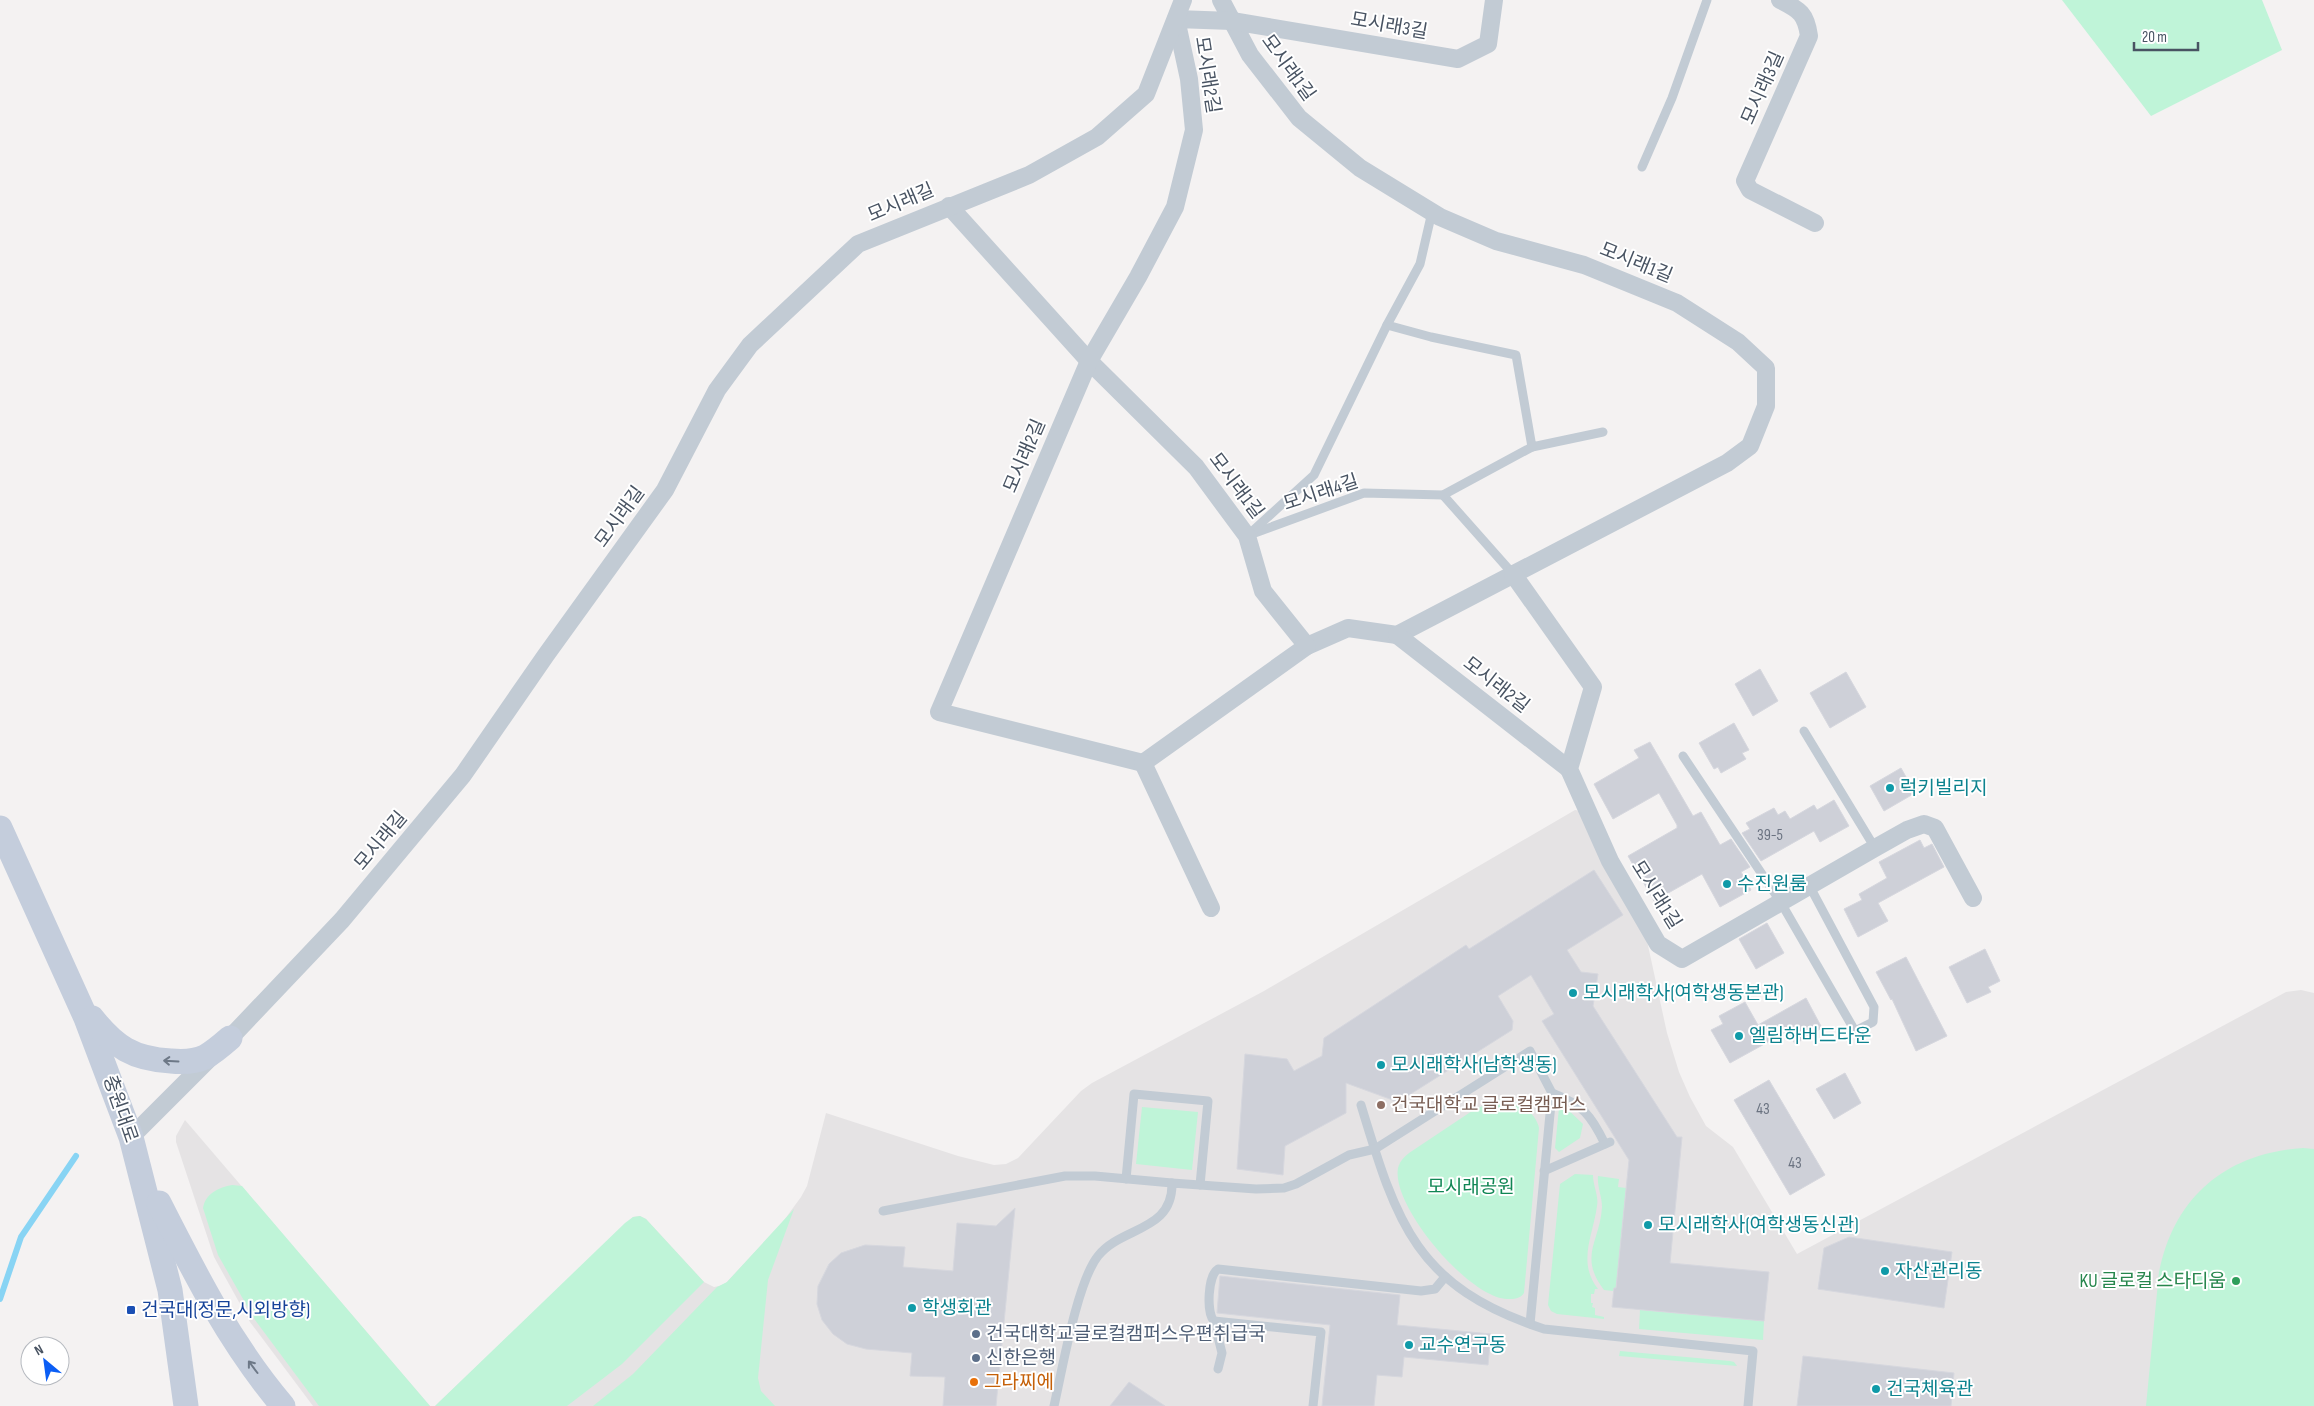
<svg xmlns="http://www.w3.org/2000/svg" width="2314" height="1406" font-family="'Sofia Sans Condensed','Noto Sans KR',sans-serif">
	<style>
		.education { fill: #e5e3e4 }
		.green { fill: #bff4d8 }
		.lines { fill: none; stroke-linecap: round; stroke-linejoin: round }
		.stream { stroke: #88d4f4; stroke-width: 6 }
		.building { fill: #ced0d8; stroke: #d6d7de }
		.lane { stroke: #c2cbd4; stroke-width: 9 }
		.street { stroke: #c2cbd4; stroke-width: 18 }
		.secondary { stroke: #c4cddc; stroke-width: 25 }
		.oneway { stroke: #6d7887 }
		.culture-dot { fill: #0f9aa8; stroke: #fff; stroke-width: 2 }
		.education-dot { fill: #8d6e63; stroke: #fff; stroke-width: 2 }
		.leisure-dot { fill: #2e9e5b; stroke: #fff; stroke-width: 2 }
		.transit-dot { fill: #1a4fb4; stroke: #fff; stroke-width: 2 }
		.service-dot { fill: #5c6f8a; stroke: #fff; stroke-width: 2 }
		.food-dot { fill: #e8710a; stroke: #fff; stroke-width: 2 }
		.labels { text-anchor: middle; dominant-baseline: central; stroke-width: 4; stroke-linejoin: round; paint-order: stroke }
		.number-label { font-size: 16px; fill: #6a7280 }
		.street-label { font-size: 19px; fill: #485362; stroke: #fff }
		.culture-label { font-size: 19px; fill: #0d838f; stroke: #fff; text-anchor: start }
		.education-label { font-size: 19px; fill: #785e54; stroke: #fff; text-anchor: start }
		.park-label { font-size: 19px; fill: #108654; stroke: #fff }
		.leisure-label { font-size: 19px; fill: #27864d; stroke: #fff; text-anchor: end }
		.transit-label { font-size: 19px; fill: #164399; stroke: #fff; text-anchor: start }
		.service-label { font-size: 19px; fill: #4e5e75; stroke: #fff; text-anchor: start }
		.food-label { font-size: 19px; fill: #c56008; stroke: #fff; text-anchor: start }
	</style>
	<rect width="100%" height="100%" fill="#f4f2f2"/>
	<!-- education -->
	<g class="education">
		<path d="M 1575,810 L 1580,811 L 1644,927 L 1667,1033 L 1679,1072 L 1690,1097 L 1706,1126 L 1733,1147 L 1797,1254 L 2286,992 L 2301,990 L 2314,993 L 2314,1406 L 435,1406 L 633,1217 L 640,1216 L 646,1219 L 704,1282 L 714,1287 L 724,1285 L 782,1223 L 801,1197 L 807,1186 L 826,1113 L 958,1156 L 994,1165 L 1006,1164 L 1018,1158 L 1081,1091 L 1092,1083 L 1264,991 Z"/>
		<path d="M 185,1120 L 430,1406 L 313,1406 L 250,1322 L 214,1257 L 176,1142 L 176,1136 Z"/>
	</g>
	<!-- green -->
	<g class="green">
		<path d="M 2062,0 L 2262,0 L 2282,50 L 2151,116 Z"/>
		<path d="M 1501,1099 C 1516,1099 1536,1112 1539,1128 L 1524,1293 C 1520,1299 1514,1299 1507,1299 C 1469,1298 1391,1206 1398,1168 C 1400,1160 1406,1155 1412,1151 L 1475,1109 Z"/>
		<path d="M 1564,1106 L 1583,1124 L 1580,1138 L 1559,1152 L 1555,1148 L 1559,1108 Z"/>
		<path d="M 1142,1107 L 1198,1112 L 1192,1170 L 1136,1164 Z"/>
		<path d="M 2303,1148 L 2314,1149 L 2314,1406 L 2146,1406 L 2159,1272 C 2174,1196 2227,1153 2303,1148 Z"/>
		<path d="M 1575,1174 L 1593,1175 C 1593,1186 1599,1196 1597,1206 C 1593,1236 1577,1262 1598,1289 L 1595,1289 L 1594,1294 L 1591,1294 L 1591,1303 L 1593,1303 L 1592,1307 L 1595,1308 L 1595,1315 L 1604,1317 L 1604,1319 L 1557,1314 L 1551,1311 L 1548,1305 L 1560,1184 Z"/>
		<path d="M 1598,1176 L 1619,1179 L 1618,1187 L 1626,1188 L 1616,1288 L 1614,1288 L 1613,1291 L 1604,1290 C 1578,1256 1600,1242 1602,1207 C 1602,1196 1597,1187 1598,1176 Z"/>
		<path d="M 232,1185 L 242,1186 L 430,1406 L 319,1406 L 255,1320 L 218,1255 L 203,1208 C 205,1194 219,1187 232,1185 Z"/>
		<path d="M 794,1209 L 768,1280 L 758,1378 L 761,1391 L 775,1406 L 593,1406 L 633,1374 L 717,1287 L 727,1282 Z"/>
		<path d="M 640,1216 L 646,1219 L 704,1282 L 622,1364 L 567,1406 L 435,1406 L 625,1223 L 633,1217 Z"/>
		<path d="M 1640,1310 L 1764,1321 L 1763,1340 L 1639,1329 Z"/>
		<path d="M 1620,1351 L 1730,1361 L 1734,1362 L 1737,1366 L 1619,1356 Z"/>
	</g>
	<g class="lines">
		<!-- stream -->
		<path class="stream" d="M 0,1299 L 21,1237 L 76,1156"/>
	</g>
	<!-- building -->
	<g class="building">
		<path d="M 1760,669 L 1778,701 L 1753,716 L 1735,684 Z"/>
		<path d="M 1846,672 L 1866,707 L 1830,728 L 1810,693 Z"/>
		<path d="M 1734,723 L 1749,750 L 1742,753 L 1746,759 L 1721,773 L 1718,767 L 1714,769 L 1699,743 Z"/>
		<path d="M 1650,742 L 1693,816 L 1701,812 L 1720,845 L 1731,839 L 1750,867 L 1741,872 L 1751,890 L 1720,907 L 1702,874 L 1654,901 L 1628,856 L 1677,828 L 1677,825 L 1659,793 L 1613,819 L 1594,784 L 1639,758 L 1634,750 Z"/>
		<path d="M 1901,768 L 1915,793 L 1884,811 L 1870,786 Z"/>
		<path d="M 1834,800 L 1849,826 L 1820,842 L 1814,831 L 1761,861 L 1742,833 L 1750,829 L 1746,823 L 1774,808 L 1778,815 L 1785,811 L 1790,819 L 1814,805 L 1817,810 Z"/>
		<path d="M 1920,840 L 1924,848 L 1932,844 L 1944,867 L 1878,903 L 1888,921 L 1858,937 L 1844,909 L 1862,900 L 1859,894 L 1887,878 L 1879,862 Z"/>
		<path d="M 1594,870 L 1623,915 L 1567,950 L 1581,972 L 1598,974 L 1593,1006 L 1677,1137 L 1682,1137 L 1670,1263 L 1769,1272 L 1764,1321 L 1612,1307 L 1614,1288 L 1616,1288 L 1629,1160 L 1542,1021 L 1554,1014 L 1531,975 L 1498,996 L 1513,1021 L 1512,1030 L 1398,1102 L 1346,1083 L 1346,1113 L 1285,1146 L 1283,1175 L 1237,1169 L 1245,1054 L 1287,1059 L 1294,1071 L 1322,1056 L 1324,1038 L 1466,945 L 1469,949 Z"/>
		<path d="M 1767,923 L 1784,953 L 1756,969 L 1739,939 Z"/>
		<path d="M 1985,949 L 2000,981 L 1988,987 L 1991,992 L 1967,1003 L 1949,967 Z"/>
		<path d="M 1906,957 L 1947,1036 L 1916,1051 L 1892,999 L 1891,1000 L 1876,972 Z"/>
		<path d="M 1806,998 L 1822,1028 L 1795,1044 L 1788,1031 L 1730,1063 L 1711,1030 L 1723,1024 L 1719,1016 L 1745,1002 L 1758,1025 Z"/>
		<path d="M 1845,1073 L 1861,1103 L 1834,1119 L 1816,1089 Z"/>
		<path d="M 1769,1080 L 1825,1175 L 1790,1195 L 1734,1100 Z"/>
		<path d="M 1015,1208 L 996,1406 L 943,1406 L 945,1377 L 910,1376 L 912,1353 L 866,1349 L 847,1344 L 833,1334 L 822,1320 L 817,1304 L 818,1286 L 829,1264 L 841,1253 L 865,1245 L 905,1247 L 903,1267 L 953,1271 L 957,1223 L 996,1226 Z"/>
		<path d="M 1849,1237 L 1952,1252 L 1944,1308 L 1818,1289 L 1824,1248 Z"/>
		<path d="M 1220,1276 L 1400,1295 L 1397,1325 L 1491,1334 L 1488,1365 L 1404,1357 L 1402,1377 L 1377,1375 L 1374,1406 L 1322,1406 L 1330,1325 L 1217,1313 Z"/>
		<path d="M 1803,1356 L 1954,1373 L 1951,1406 L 1797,1406 Z"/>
		<path d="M 1129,1382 L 1165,1406 L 1110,1406 Z"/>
	</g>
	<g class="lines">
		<!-- lane -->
		<g class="lane">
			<path d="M 1642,167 L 1672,98 L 1707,0"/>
			<path d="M 1387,325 L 1431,337 L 1516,355 L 1532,447 L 1603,432"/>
			<path d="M 1443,495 L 1513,574"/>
			<path d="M 1252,534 L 1364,493 L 1443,495 L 1532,447"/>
			<path d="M 1247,536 L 1314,475 L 1387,325 L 1420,264 L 1432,212"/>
			<path d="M 1804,731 L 1875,848"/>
			<path d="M 1683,756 L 1780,901 L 1855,1031 L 1873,1022 L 1874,1007 L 1809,885"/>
			<path d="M 1552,1093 C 1583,1105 1591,1115 1605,1144"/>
			<path d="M 1361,1105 C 1397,1224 1416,1287 1544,1329 L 1753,1351 L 1748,1406"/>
			<path d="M 1544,1171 L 1610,1142"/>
			<path d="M 1126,1179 L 1134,1094 L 1208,1101 L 1200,1185"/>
			<path d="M 883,1211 L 1065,1176 L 1095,1176 L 1172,1183"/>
			<path d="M 1214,1321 C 1206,1312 1208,1275 1218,1269 L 1421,1291 L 1435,1289 L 1445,1277"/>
			<path d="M 1218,1369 L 1222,1353 L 1214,1321 L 1321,1332 L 1313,1406"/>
			<path d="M 1054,1406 C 1062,1371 1077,1282 1098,1256 C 1122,1226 1173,1232 1172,1183 L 1256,1189 L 1284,1188 L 1296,1184 L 1349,1155 L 1375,1149 L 1530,1051 L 1552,1093 L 1530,1324"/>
		</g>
		<!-- street -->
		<g class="street">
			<path d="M 1780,0 C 1800,10 1806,14 1809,36 L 1745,181 L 1750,190 L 1815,223"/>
			<path d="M 949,206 L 1089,361 L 1196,467 L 1247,536 L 1263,591 L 1307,646 L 1348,628 L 1397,635 L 1727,463 L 1750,446 L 1766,406 L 1766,368 L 1738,342 L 1677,303 L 1584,265 L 1496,241 L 1440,217 L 1360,168 L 1299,118 L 1250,55 L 1221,0"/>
			<path d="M 1513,574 L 1593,687 L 1569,769 L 1610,861 L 1658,944 L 1682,959 L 1875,848 L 1907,830 L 1924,824 L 1935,828 L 1973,898"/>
			<path d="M 1397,635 L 1569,769"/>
			<path d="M 1307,646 L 1143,763 L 939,712 L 1089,361 L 1138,277 L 1175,207 L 1194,130 L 1189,79 L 1176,19 L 1232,21 L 1458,59 L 1488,44 L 1494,0"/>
			<path d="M 1143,763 L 1211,908"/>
			<path d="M 131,1137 L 230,1038 L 342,920 L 463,775 L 546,655 L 665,490 L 717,390 L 750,345 L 858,244 L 1029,175 L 1097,137 L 1146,94 L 1183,0"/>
		</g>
		<!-- secondary -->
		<g class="secondary">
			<path d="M 0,828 L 86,1018 L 131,1137 L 170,1290 L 186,1406"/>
			<path d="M 92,1018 C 115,1047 133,1059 171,1061 C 182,1062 194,1062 205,1057 C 214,1052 222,1045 230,1038"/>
			<path d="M 159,1203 C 195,1274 231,1345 283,1406"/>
		</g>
	</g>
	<!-- one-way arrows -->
	<defs><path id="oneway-shaft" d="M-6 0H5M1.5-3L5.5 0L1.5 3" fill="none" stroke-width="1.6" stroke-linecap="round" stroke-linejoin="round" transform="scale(1.25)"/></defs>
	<g class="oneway">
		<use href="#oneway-shaft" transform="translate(171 1061) rotate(-177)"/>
		<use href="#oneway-shaft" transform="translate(253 1367) rotate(-127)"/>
	</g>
	<!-- markers -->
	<g class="culture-dot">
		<circle cx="1890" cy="788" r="5"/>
		<circle cx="1727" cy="884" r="5"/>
		<circle cx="1573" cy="993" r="5"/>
		<circle cx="1739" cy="1036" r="5"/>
		<circle cx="1381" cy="1065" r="5"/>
		<circle cx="1648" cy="1225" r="5"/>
		<circle cx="1885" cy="1271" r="5"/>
		<circle cx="912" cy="1308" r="5"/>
		<circle cx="1409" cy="1345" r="5"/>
		<circle cx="1876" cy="1389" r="5"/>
	</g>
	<circle class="education-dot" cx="1381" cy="1105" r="5"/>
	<circle class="leisure-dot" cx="2236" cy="1281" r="5"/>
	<rect class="transit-dot" x="126" y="1305" width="10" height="10" rx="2.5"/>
	<g class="service-dot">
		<circle cx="976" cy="1334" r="5"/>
		<circle cx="976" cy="1358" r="5"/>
	</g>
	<circle class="food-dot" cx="974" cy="1382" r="5"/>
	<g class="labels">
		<!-- number labels -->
		<g class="number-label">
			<text x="1770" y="835">39-5</text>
			<text x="1763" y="1109">43</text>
			<text x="1795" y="1163">43</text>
		</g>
		<!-- street labels -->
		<g class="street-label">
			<text transform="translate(1389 26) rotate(10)">모시래3길</text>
			<text transform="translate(1288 68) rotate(54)">모시래1길</text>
			<text transform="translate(1207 75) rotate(81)">모시래2길</text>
			<text transform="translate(1763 88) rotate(-66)">모시래3길</text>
			<text transform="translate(901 203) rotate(-23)">모시래길</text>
			<text transform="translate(1636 263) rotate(22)">모시래1길</text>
			<text transform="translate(1025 456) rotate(-67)">모시래2길</text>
			<text transform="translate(1236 486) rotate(53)">모시래1길</text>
			<text transform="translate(1321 493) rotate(-18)">모시래4길</text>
			<text transform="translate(620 517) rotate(-54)">모시래길</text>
			<text transform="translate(1496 685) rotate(38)">모시래2길</text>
			<text transform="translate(381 841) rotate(-50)">모시래길</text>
			<text transform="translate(1656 895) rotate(58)">모시래1길</text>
			<text transform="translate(120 1109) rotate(71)">충원대로</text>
		</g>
		<!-- culture labels -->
		<g class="culture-label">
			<text x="1900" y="788">럭키빌리지</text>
			<text x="1737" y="884">수진원룸</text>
			<text x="1583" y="993">모시래학사(여학생동본관)</text>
			<text x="1749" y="1036">엘림하버드타운</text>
			<text x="1391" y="1065">모시래학사(남학생동)</text>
			<text x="1658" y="1225">모시래학사(여학생동신관)</text>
			<text x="1895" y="1271">자산관리동</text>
			<text x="922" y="1308">학생회관</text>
			<text x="1419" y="1345">교수연구동</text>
			<text x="1886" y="1389">건국체육관</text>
		</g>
		<!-- education labels -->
		<g class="education-label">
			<text x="1391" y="1105">건국대학교 글로컬캠퍼스</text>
		</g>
		<!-- park labels -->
		<g class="park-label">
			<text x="1471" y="1187">모시래공원</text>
		</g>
		<!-- leisure labels -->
		<g class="leisure-label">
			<text x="2226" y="1281">KU 글로컬 스타디움</text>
		</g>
		<!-- transit labels -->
		<g class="transit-label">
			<text x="141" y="1310">건국대(정문,시외방향)</text>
		</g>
		<!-- service labels -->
		<g class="service-label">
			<text x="986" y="1334">건국대학교글로컬캠퍼스우편취급국</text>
			<text x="986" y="1358">신한은행</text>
		</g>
		<!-- food labels -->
		<g class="food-label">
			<text x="984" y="1382">그라찌에</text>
		</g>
	</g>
	<!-- north arrow -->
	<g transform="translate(45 1361) rotate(331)"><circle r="24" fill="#ffffff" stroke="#b6bac0"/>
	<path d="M0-4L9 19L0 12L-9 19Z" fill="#0b5ef5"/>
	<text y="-8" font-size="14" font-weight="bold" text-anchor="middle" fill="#485362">N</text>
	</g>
	<!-- scale -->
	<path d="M2134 42v8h64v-8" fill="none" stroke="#485362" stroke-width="2.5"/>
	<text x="2142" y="42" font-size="15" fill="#485362" stroke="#ffffff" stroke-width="4" paint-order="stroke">20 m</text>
</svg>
